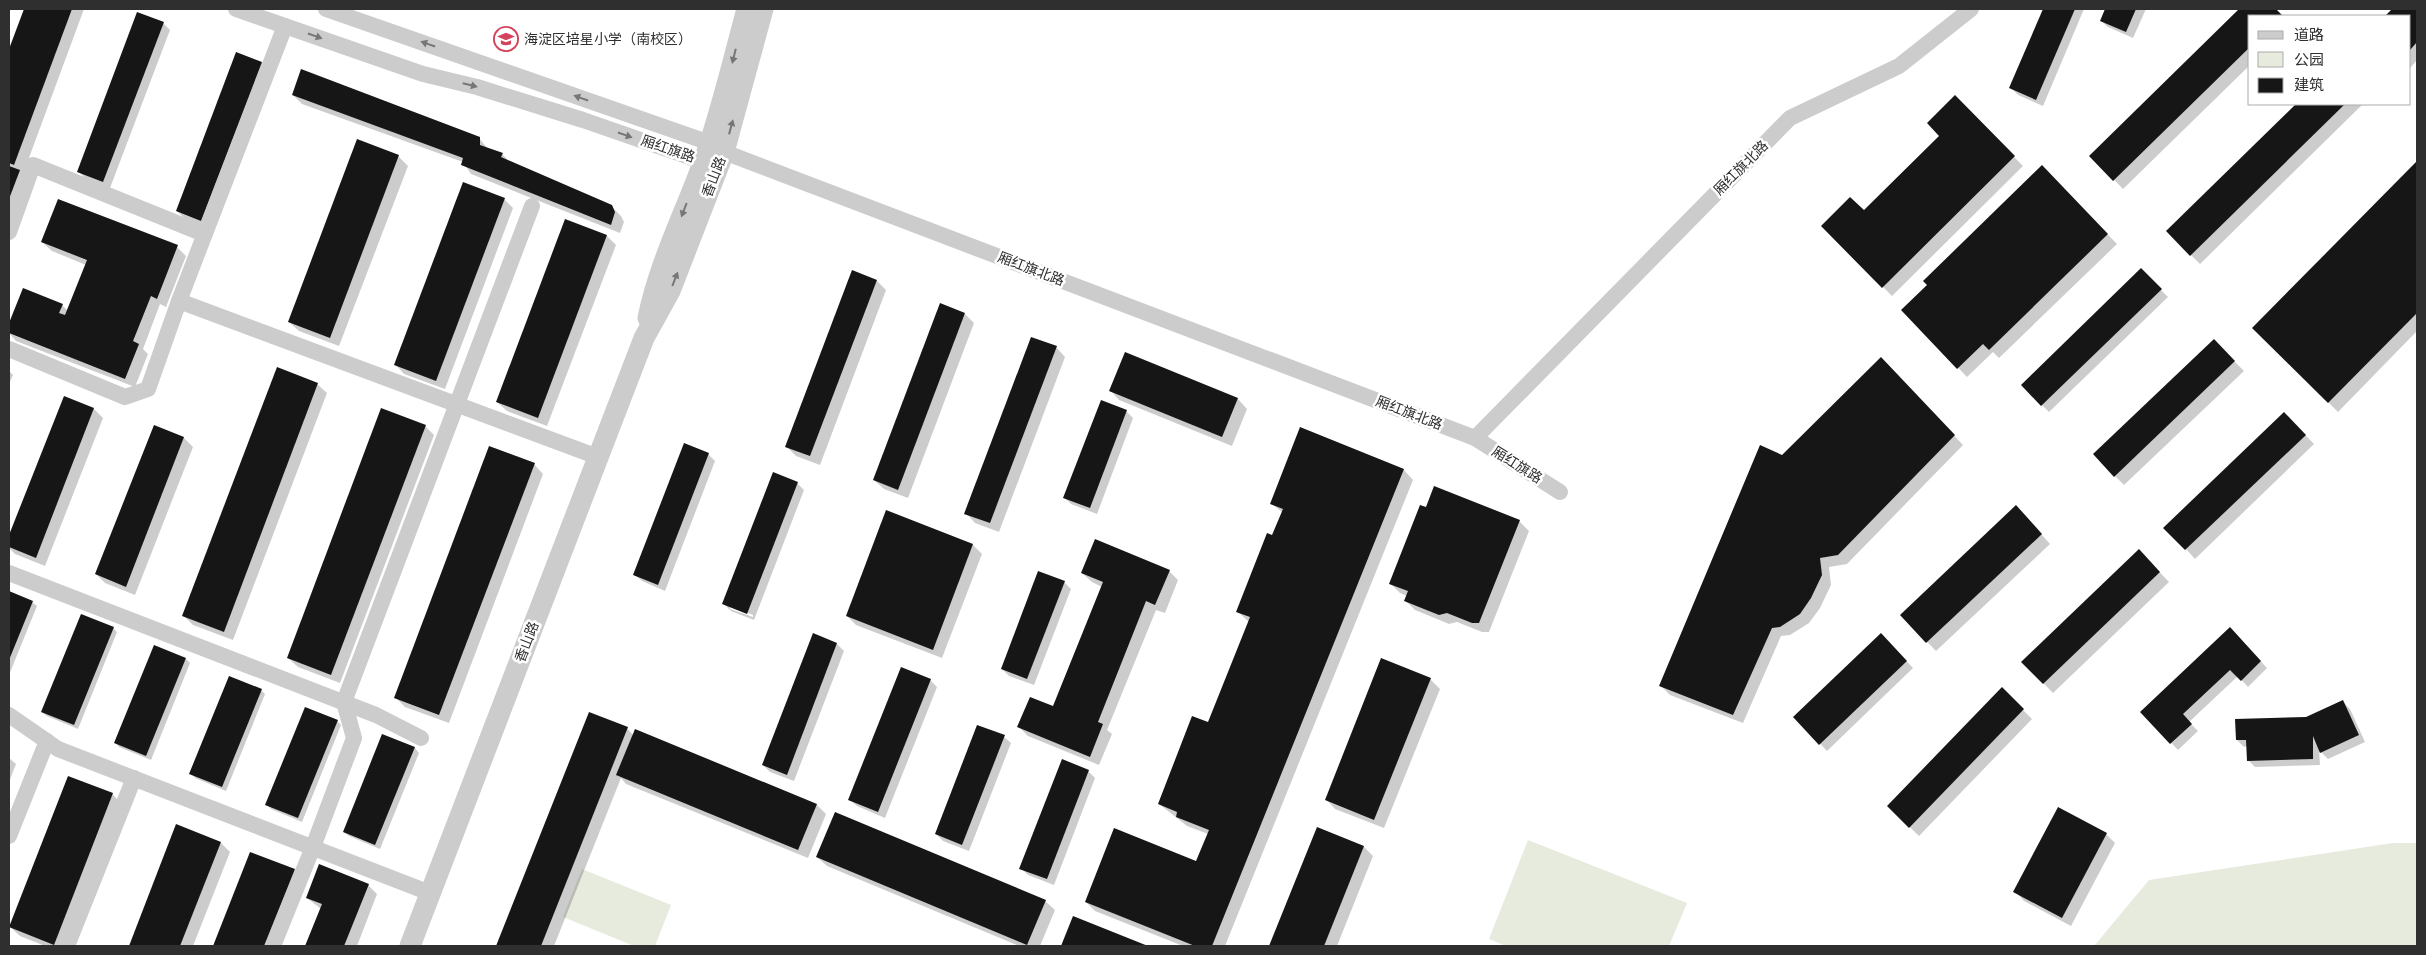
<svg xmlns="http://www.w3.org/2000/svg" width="2426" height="955" font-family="Rubik,'Noto Sans SC',sans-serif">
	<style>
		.green { fill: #e6ebde }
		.shadow { fill: #0003; fill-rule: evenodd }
		.building { fill: #161616 }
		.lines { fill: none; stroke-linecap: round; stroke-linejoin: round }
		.minor { stroke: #ccc; stroke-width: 16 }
		.tertiary { stroke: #ccc; stroke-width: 21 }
		.oneway { fill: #767676 }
		.labels { text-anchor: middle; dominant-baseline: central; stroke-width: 5; stroke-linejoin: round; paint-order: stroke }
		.poi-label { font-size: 14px; fill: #2f2f2f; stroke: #fff; text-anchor: start }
		.street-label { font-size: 14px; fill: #2f2f2f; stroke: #fff }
	</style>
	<rect width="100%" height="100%" fill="#fff"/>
	<!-- green -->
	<g class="green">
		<path d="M 1528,840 L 1687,903 L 1669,946 L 1506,946 L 1489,939 Z"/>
		<path d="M 2393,843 L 2417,843 L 2417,946 L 2094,946 L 2149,880 Z"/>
		<path d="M 582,869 L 671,905 L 655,946 L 634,946 L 563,917 Z"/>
	</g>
	<!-- shadow -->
	<g class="shadow">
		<path d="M 25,9 L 84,9 L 23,174 L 9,233 L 9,53 Z"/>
		<path d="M 2044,9 L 2084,9 L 2043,106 L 2018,95 L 2011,88 Z"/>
		<path d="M 2106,9 L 2146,9 L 2133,38 L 2108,27 L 2101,21 Z"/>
		<path d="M 2241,9 L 2275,9 L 2282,16 L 2250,16 L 2250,65 L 2123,189 L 2091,156 Z"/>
		<path d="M 2394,9 L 2417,9 L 2417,60 L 2410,68 L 2410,16 L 2386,16 Z"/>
		<path d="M 163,23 L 170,30 L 110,188 L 85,178 L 78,171 Z"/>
		<path d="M 237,54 L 262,63 L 269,70 L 208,227 L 184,218 L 177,211 Z"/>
		<path d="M 293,95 L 479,138 L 488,149 L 502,154 L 511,163 L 612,207 L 621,216 L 624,222 L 620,233 L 471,174 L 463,162 L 302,104 Z"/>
		<path d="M 1955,97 L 2023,166 L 1892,296 L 1823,226 L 1864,212 L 1941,136 Z"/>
		<path d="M 2297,104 L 2363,104 L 2200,264 L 2167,231 Z"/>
		<path d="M 358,141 L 398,156 L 408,166 L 339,346 L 299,331 L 289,322 Z"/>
		<path d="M 2417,163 L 2417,331 L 2338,412 L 2253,328 Z"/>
		<path d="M 2042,167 L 2117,244 L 1999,358 L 1993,352 L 1967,377 L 1903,310 Z"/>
		<path d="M 504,199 L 513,208 L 445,389 L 404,374 L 395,364 Z"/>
		<path d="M 566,221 L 607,236 L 616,245 L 547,426 L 507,411 L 497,402 Z"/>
		<path d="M 42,242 L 177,247 L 186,256 L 166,307 L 160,304 L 143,349 L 148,354 L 135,387 L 16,341 L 9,333 L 9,326 L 23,289 L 62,305 L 68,311 L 86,265 L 52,251 Z"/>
		<path d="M 2141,270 L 2168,297 L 2049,412 L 2022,385 Z"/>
		<path d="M 877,281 L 886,290 L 820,465 L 796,456 L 786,446 Z"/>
		<path d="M 965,314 L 974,323 L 908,498 L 884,489 L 874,480 Z"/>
		<path d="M 1056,347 L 1065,357 L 999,532 L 975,523 L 966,513 Z"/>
		<path d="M 2223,350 L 2244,371 L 2124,485 L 2115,476 Z"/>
		<path d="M 1126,353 L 1238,399 L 1247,409 L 1232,446 L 1119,400 L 1110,390 Z"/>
		<path d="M 1890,368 L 1963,445 L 1847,564 L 1829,567 L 1831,585 L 1820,608 L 1809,623 L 1790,635 L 1781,636 L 1743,723 L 1670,695 L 1661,686 L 1783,456 Z"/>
		<path d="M 9,371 L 13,375 L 9,384 Z"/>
		<path d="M 317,384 L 327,393 L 233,640 L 193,625 L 184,616 Z"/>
		<path d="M 64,398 L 94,409 L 103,418 L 45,566 L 15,554 L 9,548 L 9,539 Z"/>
		<path d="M 1126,411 L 1133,418 L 1097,514 L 1071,504 L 1064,497 Z"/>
		<path d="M 2294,423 L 2314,444 L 2195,559 L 2186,549 Z"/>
		<path d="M 154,426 L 184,438 L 193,447 L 135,595 L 105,583 L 96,574 Z"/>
		<path d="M 425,426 L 434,435 L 340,683 L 298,667 L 288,658 Z"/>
		<path d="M 1301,429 L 1404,470 L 1413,480 L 1225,946 L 1183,946 L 1095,911 L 1086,902 L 1197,863 L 1208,834 L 1187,826 L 1159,804 L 1209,724 L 1249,622 L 1238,612 L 1283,513 L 1271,503 Z"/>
		<path d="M 708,454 L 715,461 L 665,591 L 642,581 L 635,575 Z"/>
		<path d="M 534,464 L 543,474 L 449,723 L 405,707 L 395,697 Z"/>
		<path d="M 797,483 L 804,490 L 754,620 L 731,611 L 724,604 ZM 730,606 L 753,615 L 753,617 L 730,609 Z"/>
		<path d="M 1435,488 L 1519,521 L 1529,531 L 1489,632 L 1482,632 L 1457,622 L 1449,624 L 1415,610 L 1406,601 L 1407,596 L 1400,593 L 1391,584 Z"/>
		<path d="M 887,512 L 973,545 L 982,554 L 942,658 L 856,625 L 847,616 Z"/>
		<path d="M 2025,516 L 2050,544 L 1936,651 L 1901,615 Z"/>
		<path d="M 2148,560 L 2169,582 L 2053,693 L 2023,662 Z"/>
		<path d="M 1169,571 L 1178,580 L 1165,613 L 1156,610 L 1107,730 L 1112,734 L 1099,765 L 1028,736 L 1019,727 L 1053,708 L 1102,587 L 1092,582 L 1082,573 Z"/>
		<path d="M 1064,582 L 1071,589 L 1034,685 L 1009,676 L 1002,669 Z"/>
		<path d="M 9,592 L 32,602 L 37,606 L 9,675 Z"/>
		<path d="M 113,628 L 117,632 L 78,729 L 47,716 L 42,712 Z"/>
		<path d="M 2230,629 L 2267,668 L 2248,687 L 2238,676 L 2189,722 L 2198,731 L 2178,750 L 2142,712 Z"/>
		<path d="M 1881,634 L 1913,668 L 1827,751 L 1795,717 Z"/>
		<path d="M 813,635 L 837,644 L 844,651 L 794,781 L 770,772 L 763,765 Z"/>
		<path d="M 186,659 L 190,663 L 151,760 L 119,747 L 115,742 Z"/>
		<path d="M 1382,660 L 1430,679 L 1440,689 L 1384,828 L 1335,809 L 1326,799 Z"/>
		<path d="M 930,680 L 937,687 L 885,818 L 857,806 L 850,800 Z"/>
		<path d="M 2002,689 L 2032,719 L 1919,836 L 1888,806 Z"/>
		<path d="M 261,690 L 265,694 L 226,791 L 195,778 L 191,773 Z"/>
		<path d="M 2343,702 L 2350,709 L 2365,742 L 2328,759 L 2319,750 L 2320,765 L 2255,767 L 2248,760 L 2247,746 L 2244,747 L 2237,740 L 2306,718 Z"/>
		<path d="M 590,714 L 627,728 L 633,735 L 817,805 L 826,814 L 808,858 L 626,784 L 621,778 L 554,946 L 498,946 Z"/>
		<path d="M 337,721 L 341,725 L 302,822 L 271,809 L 267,805 Z"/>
		<path d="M 383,736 L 415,748 L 419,753 L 380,849 L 349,836 L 344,832 Z"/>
		<path d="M 1004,737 L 1011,743 L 969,851 L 943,841 L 936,834 Z"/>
		<path d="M 9,758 L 16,764 L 9,782 Z"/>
		<path d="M 1088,771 L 1095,778 L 1054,885 L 1028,875 L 1021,868 Z"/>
		<path d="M 69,777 L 112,794 L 122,804 L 66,946 L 45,946 L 20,936 L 10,927 Z"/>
		<path d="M 177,826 L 221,843 L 230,852 L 193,946 L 130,946 Z"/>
		<path d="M 1317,828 L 1364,847 L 1373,856 L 1337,946 L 1270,946 Z"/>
		<path d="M 2106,834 L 2115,843 L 2071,926 L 2024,901 L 2015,891 Z"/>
		<path d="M 250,853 L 294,870 L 303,880 L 277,946 L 214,946 Z"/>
		<path d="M 817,857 L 1045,901 L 1055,910 L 1040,946 L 1019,946 L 827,866 Z"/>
		<path d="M 368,885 L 377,894 L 357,946 L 307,946 L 321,909 L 307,898 Z"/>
		<path d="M 1074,918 L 1145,946 L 1062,946 Z"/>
	</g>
	<!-- building -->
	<g class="building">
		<path d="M 24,9 L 72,9 L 14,165 L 9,163 L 9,49 Z"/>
		<path d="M 2043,9 L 2075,9 L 2036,100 L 2009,88 Z"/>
		<path d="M 2105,9 L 2136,9 L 2126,32 L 2100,21 Z"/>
		<path d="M 2239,9 L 2276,9 L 2282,15 L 2250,16 L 2250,47 L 2113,181 L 2089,156 Z"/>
		<path d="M 2392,9 L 2417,9 L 2417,42 L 2410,50 L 2410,16 L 2385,16 Z"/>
		<path d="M 137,12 L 164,22 L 103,182 L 77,172 Z"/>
		<path d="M 236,52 L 262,62 L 201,221 L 176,211 Z"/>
		<path d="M 301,69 L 480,137 L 480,145 L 503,153 L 501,157 L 612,205 L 615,212 L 611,225 L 461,165 L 463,158 L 292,95 Z"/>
		<path d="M 1955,95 L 2015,156 L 1882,288 L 1821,226 L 1850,197 L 1864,210 L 1939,136 L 1927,123 Z"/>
		<path d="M 2296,104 L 2345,104 L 2190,256 L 2166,231 Z"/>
		<path d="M 357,139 L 399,155 L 330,338 L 288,322 Z"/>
		<path d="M 2417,161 L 2417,313 L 2328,403 L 2252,328 Z"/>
		<path d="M 2042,165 L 2108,234 L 1989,350 L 1983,344 L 1957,369 L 1901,310 L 1927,285 L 1923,281 Z"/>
		<path d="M 9,166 L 20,170 L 9,199 Z"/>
		<path d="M 463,182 L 505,198 L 436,381 L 394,365 Z"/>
		<path d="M 58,199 L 178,245 L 157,299 L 151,296 L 133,341 L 139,344 L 125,379 L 9,333 L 9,323 L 23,288 L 63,304 L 59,313 L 65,315 L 87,260 L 41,242 Z"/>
		<path d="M 565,219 L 607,235 L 538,418 L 496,402 Z"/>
		<path d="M 2141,268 L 2162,289 L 2041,406 L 2021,385 Z"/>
		<path d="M 852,270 L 877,280 L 810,456 L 785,447 Z"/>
		<path d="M 940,303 L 965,313 L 898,490 L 873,480 Z"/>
		<path d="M 1031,337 L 1057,346 L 990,523 L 964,514 Z"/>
		<path d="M 2214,339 L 2235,361 L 2114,477 L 2093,454 Z"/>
		<path d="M 1125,352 L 1238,398 L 1222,437 L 1109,391 Z"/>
		<path d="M 1881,357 L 1955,435 L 1838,555 L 1820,558 L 1822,575 L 1811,598 L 1800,614 L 1780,627 L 1772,628 L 1733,715 L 1659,686 L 1760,445 L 1782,455 Z"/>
		<path d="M 277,367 L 318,383 L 224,632 L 182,616 Z"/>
		<path d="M 64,396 L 94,408 L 36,558 L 9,547 L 9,535 Z"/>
		<path d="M 1101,400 L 1127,410 L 1090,508 L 1063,498 Z"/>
		<path d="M 381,408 L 426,425 L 331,675 L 287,658 Z"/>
		<path d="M 2284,412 L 2306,435 L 2185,550 L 2163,528 Z"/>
		<path d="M 154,425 L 184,437 L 126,587 L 95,574 Z"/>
		<path d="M 1300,427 L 1404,469 L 1212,946 L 1195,946 L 1085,902 L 1114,828 L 1196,861 L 1209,830 L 1176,817 L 1177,812 L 1158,804 L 1192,716 L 1208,722 L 1250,617 L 1236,612 L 1267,533 L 1272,535 L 1283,509 L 1270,504 Z"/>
		<path d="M 684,443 L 709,453 L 658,585 L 633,575 Z"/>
		<path d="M 489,446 L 535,463 L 439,715 L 394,698 Z"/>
		<path d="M 773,472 L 798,482 L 747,614 L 722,604 Z"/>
		<path d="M 1434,486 L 1520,520 L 1479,623 L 1472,623 L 1447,613 L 1439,615 L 1404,601 L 1408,591 L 1389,584 L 1420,505 L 1426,507 Z"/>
		<path d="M 2016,505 L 2042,534 L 1926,643 L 1900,615 Z"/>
		<path d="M 886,510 L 973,544 L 933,650 L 846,616 Z"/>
		<path d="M 1095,539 L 1170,570 L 1155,605 L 1146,601 L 1098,722 L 1103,724 L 1090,757 L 1017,727 L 1030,697 L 1053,706 L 1103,582 L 1081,573 Z"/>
		<path d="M 2139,549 L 2160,572 L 2043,684 L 2021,662 Z"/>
		<path d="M 1038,571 L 1065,581 L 1027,679 L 1001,669 Z"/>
		<path d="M 9,591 L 33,601 L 9,660 Z"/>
		<path d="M 81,614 L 114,627 L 74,725 L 41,712 Z"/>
		<path d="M 2230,627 L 2261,661 L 2241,681 L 2230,670 L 2183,714 L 2192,724 L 2170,744 L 2140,712 Z"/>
		<path d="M 813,633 L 837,643 L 787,775 L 762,765 Z"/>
		<path d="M 1881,633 L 1907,661 L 1819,745 L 1793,717 Z"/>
		<path d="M 154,645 L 186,658 L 146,756 L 114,743 Z"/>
		<path d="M 1381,658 L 1431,678 L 1374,820 L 1325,800 Z"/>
		<path d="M 901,667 L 931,679 L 878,812 L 848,800 Z"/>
		<path d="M 229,676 L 262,689 L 222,787 L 189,774 Z"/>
		<path d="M 2002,687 L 2024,709 L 1909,828 L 1887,806 Z"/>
		<path d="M 2343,700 L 2359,735 L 2320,753 L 2313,736 L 2313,759 L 2247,761 L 2246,740 L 2236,740 L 2235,719 L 2306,717 Z"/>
		<path d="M 305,707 L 338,720 L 298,818 L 265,805 Z"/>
		<path d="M 589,712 L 628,727 L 541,946 L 496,946 Z"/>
		<path d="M 977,725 L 1005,735 L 962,845 L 935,834 Z"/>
		<path d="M 635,729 L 817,804 L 798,850 L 616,775 Z"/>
		<path d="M 382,734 L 415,747 L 375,845 L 343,832 Z"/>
		<path d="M 1062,759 L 1089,770 L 1047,879 L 1019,869 Z"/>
		<path d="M 68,776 L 113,793 L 54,945 L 9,927 Z"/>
		<path d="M 2058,807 L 2107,833 L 2062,918 L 2013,892 Z"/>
		<path d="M 835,812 L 1046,900 L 1027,945 L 816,857 Z"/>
		<path d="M 176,824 L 221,842 L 180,946 L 129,946 Z"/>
		<path d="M 1317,827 L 1364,846 L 1324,946 L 1269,946 Z"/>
		<path d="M 250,852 L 295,869 L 264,946 L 213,946 Z"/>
		<path d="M 319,864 L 369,884 L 344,946 L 305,946 L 322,904 L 306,898 Z"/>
		<path d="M 1073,916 L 1148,946 L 1061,946 Z"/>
	</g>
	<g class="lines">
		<!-- minor -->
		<g class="minor">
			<path d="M 236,9 L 423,74 L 477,87 L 583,120 L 704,162 L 713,157"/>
			<path d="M 326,9 L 710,143 L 724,152 L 1475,438 L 1790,118 L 1899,66 L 1971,9"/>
			<path d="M 9,232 L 33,165 L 204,234"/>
			<path d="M 179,301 L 285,26"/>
			<path d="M 9,349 L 125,397 L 148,389 L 179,301 L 598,457"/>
			<path d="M 1475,438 L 1560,492"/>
			<path d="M 9,573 L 376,715 L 421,738"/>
			<path d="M 9,715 L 58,749 L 430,893"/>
			<path d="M 9,836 L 47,741"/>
			<path d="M 67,946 L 134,778"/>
			<path d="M 273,946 L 313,847 L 354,738 L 344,702 L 532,206"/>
		</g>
		<!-- tertiary -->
		<g class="tertiary">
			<path d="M 648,318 C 659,264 684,215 703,163 C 721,113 733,60 747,9"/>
			<path d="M 410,946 L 644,338 L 670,291 L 724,152 L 763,9"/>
		</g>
	</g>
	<!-- one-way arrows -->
	<defs><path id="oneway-solid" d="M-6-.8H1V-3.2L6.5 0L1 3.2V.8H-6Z" transform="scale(1.25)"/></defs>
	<g class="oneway">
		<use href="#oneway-solid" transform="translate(315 36) rotate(19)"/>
		<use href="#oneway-solid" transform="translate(428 44) rotate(-161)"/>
		<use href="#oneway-solid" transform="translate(734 56) rotate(104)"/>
		<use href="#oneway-solid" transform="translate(470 85) rotate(14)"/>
		<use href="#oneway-solid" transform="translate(581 98) rotate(-161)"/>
		<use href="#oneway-solid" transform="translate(731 127) rotate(-75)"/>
		<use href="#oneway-solid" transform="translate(625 135) rotate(19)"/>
		<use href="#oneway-solid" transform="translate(684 210) rotate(111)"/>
		<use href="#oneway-solid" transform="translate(675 279) rotate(-69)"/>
	</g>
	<!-- icons -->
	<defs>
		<symbol id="school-ring" viewBox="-11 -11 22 22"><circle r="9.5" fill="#fff" stroke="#d4425c" stroke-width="1.5"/><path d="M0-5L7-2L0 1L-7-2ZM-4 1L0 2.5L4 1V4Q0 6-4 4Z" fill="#d4425c"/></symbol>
	</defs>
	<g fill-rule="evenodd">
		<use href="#school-ring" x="492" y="25" width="28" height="28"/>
	</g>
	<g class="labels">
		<!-- poi labels -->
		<g class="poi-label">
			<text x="524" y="39">海淀区培星小学（南校区）</text>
		</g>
		<!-- street labels -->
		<g class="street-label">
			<text transform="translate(668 149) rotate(19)">厢红旗路</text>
			<text transform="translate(1741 168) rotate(-45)">厢红旗北路</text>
			<text transform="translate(714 177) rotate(-69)">香山路</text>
			<text transform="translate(1031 269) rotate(21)">厢红旗北路</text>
			<text transform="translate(1409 413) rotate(21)">厢红旗北路</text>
			<text transform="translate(1517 465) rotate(32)">厢红旗路</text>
			<text transform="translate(527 642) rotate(-69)">香山路</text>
		</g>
	</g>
	<!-- border -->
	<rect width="2426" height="955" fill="none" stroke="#2f2f2f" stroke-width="20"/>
	<!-- legend -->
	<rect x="2248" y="15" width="162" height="90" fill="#ffffff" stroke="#acacac"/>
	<rect x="2258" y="31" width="25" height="8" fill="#cccccc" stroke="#acacac"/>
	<text x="2294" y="40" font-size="15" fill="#2f2f2f">道路</text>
	<rect x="2258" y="52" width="25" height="15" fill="#e6ebde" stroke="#acacac"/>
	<text x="2294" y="65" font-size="15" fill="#2f2f2f">公园</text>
	<rect x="2258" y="78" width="25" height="15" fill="#161616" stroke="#acacac"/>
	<text x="2294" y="90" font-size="15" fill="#2f2f2f">建筑</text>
</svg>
